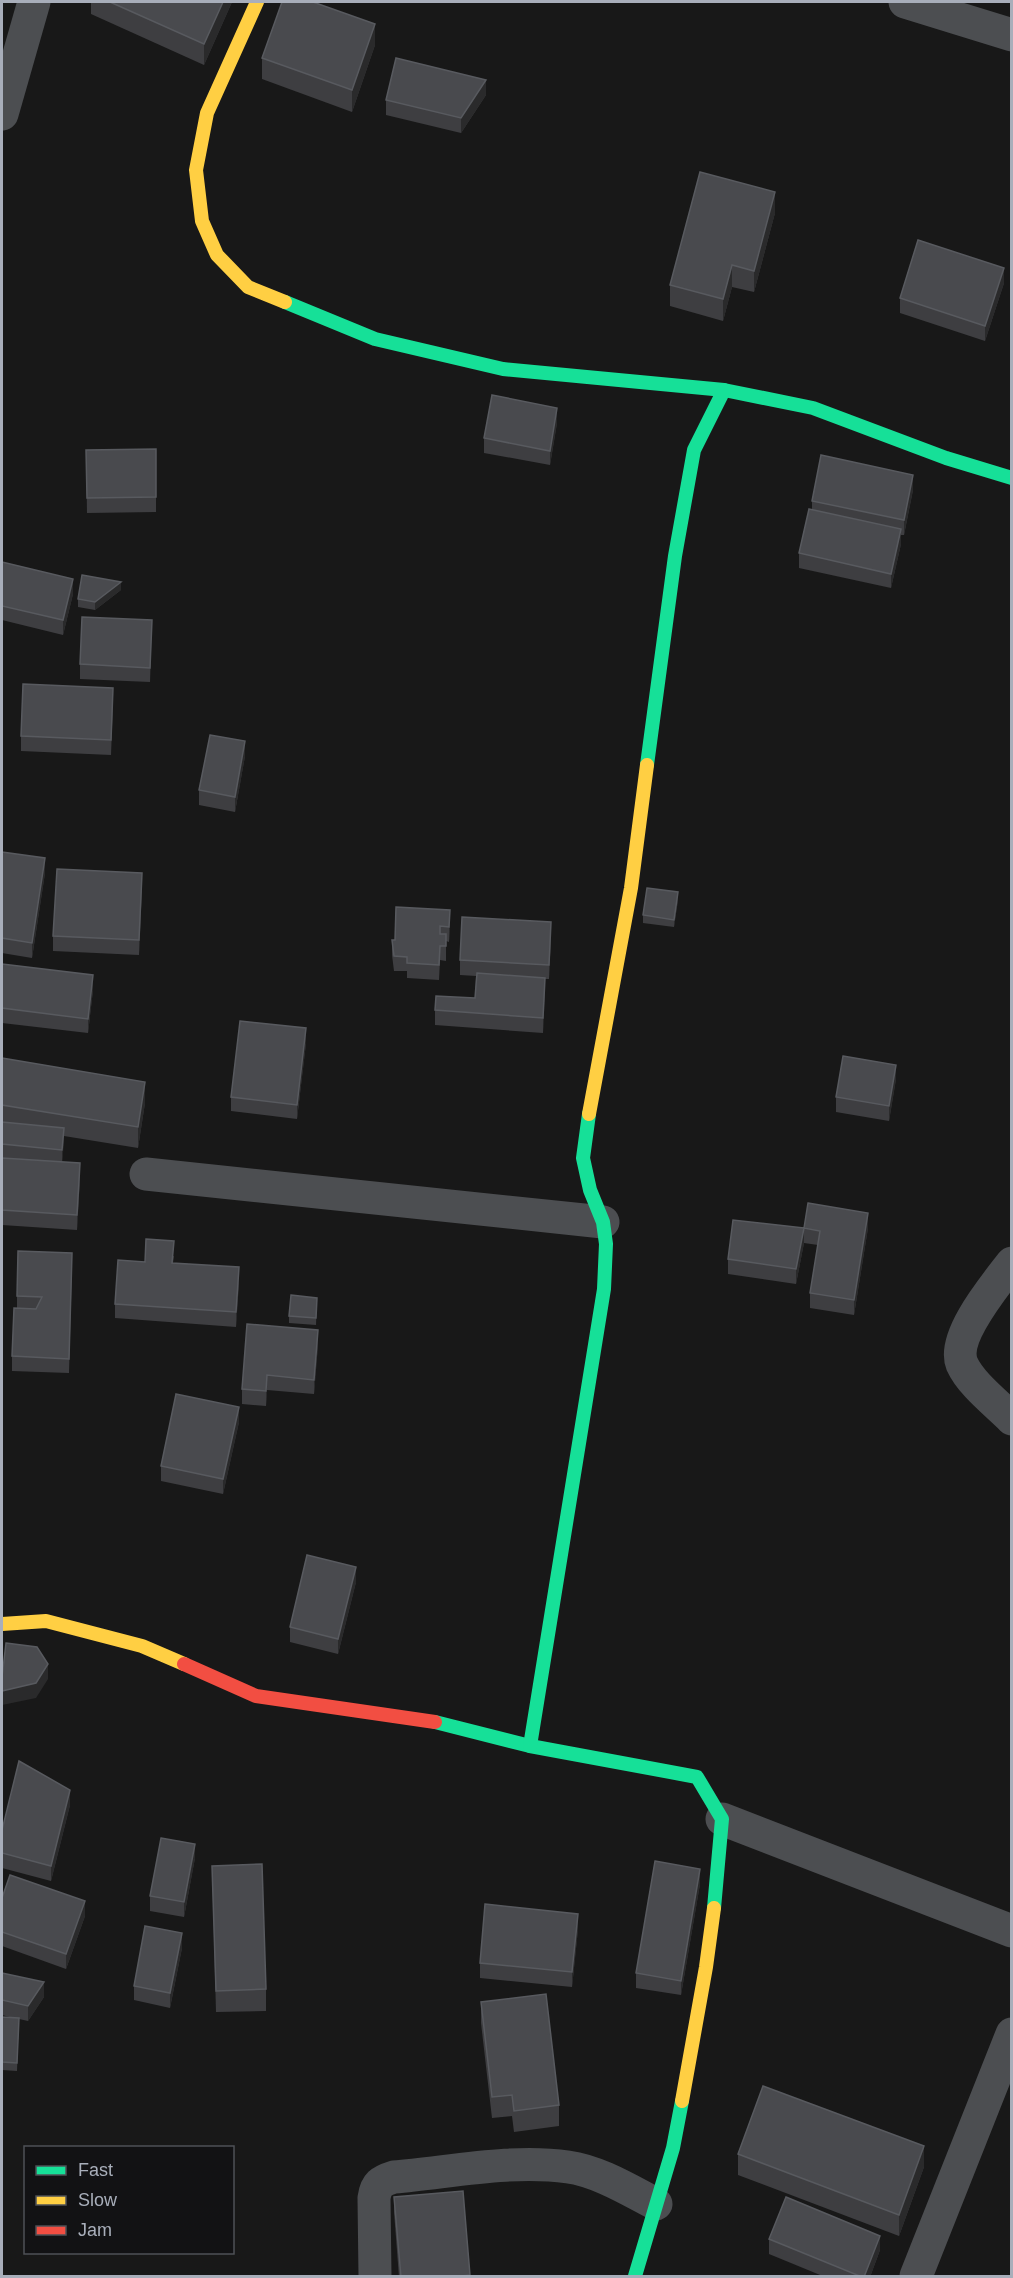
<svg xmlns="http://www.w3.org/2000/svg" width="1013" height="2278" font-family="Helvetica,sans-serif">
	<style>
		.lines { fill: none; stroke-linecap: round; stroke-linejoin: round }
		.street { stroke: #4c4e51; stroke-width: 33 }
		.fast { stroke: #16e098; stroke-width: 14 }
		.slow { stroke: #ffcf43; stroke-width: 14 }
		.jam { stroke: #f24e42; stroke-width: 14 }
		.wall { fill: #3e3e41 }
		.shaded-wall { fill: #2a2a2b }
		.building { fill: #494a4e; stroke: #585a5f; stroke-width: 1.5 }
	</style>
	<rect width="100%" height="100%" fill="#181818"/>
	<g class="lines">
		<!-- street -->
		<g class="street">
			<path d="M 905,2 L 1012,35"/>
			<path d="M 2,114 L 34,2"/>
			<path d="M 146,1174 L 603,1222"/>
			<path d="M 1012,1263 C 996,1284 951,1337 962,1364 C 971,1384 996,1403 1012,1419"/>
			<path d="M 722,1819 L 1012,1931"/>
			<path d="M 375,2276 L 374,2198 C 376,2184 381,2181 394,2177 C 451,2172 512,2159 568,2167 C 598,2171 629,2190 656,2204"/>
			<path d="M 916,2276 L 1012,2034"/>
		</g>
		<!-- fast -->
		<g class="fast">
			<path d="M 285,302 L 375,339 L 503,369 L 724,390 L 813,408 L 946,458 L 1012,478"/>
			<path d="M 647,765 L 675,556 L 694,450 L 724,390"/>
			<path d="M 435,1722 L 530,1746 L 697,1777 L 722,1819 L 714,1908"/>
			<path d="M 530,1746 L 604,1289 L 606,1244 L 603,1222 L 590,1190 L 583,1158 L 589,1114"/>
			<path d="M 635,2276 L 673,2148 L 682,2101"/>
		</g>
		<!-- slow -->
		<g class="slow">
			<path d="M 257,2 L 207,113 L 196,170 L 202,221 L 217,255 L 248,287 L 285,302"/>
			<path d="M 589,1114 L 631,888 L 647,765"/>
			<path d="M 2,1624 L 46,1621 L 142,1646 L 184,1664"/>
			<path d="M 682,2101 L 706,1967 L 714,1908"/>
		</g>
		<!-- jam -->
		<path class="jam" d="M 184,1664 L 256,1696 L 435,1722"/>
	</g>
	<!-- wall -->
	<g class="wall">
		<path d="M 91,2 L 232,2 L 204,65 L 91,14 Z"/>
		<path d="M 375,45 L 352,112 L 262,79 L 262,58 Z"/>
		<path d="M 486,95 L 461,133 L 386,115 L 386,100 Z"/>
		<path d="M 775,213 L 754,292 L 732,287 L 723,321 L 670,306 L 670,285 Z"/>
		<path d="M 1004,283 L 985,341 L 900,313 L 900,298 Z"/>
		<path d="M 557,423 L 550,465 L 484,453 L 484,438 Z"/>
		<path d="M 156,449 L 156,512 L 87,513 L 86,450 Z"/>
		<path d="M 913,490 L 904,535 L 901,535 L 901,544 L 891,588 L 799,568 L 799,553 L 812,509 L 812,501 Z"/>
		<path d="M 2,562 L 73,594 L 63,635 L 2,620 Z"/>
		<path d="M 121,590 L 95,610 L 78,607 L 78,599 Z"/>
		<path d="M 152,620 L 150,682 L 80,679 L 80,664 Z"/>
		<path d="M 113,703 L 111,755 L 21,751 L 21,736 Z"/>
		<path d="M 245,756 L 235,812 L 199,805 L 199,790 Z"/>
		<path d="M 2,852 L 45,873 L 32,958 L 2,953 Z"/>
		<path d="M 142,887 L 139,955 L 53,951 L 53,936 Z"/>
		<path d="M 678,900 L 674,927 L 643,923 L 643,915 Z"/>
		<path d="M 396,907 L 450,925 L 449,942 L 446,941 L 446,961 L 440,960 L 439,980 L 407,978 L 407,971 L 394,971 L 392,955 L 392,940 L 395,940 Z"/>
		<path d="M 551,936 L 549,979 L 545,979 L 543,1033 L 435,1025 L 435,1010 L 475,998 L 476,976 L 460,975 L 460,960 Z"/>
		<path d="M 2,964 L 93,990 L 88,1033 L 2,1023 Z"/>
		<path d="M 306,1043 L 297,1119 L 231,1111 L 231,1097 Z"/>
		<path d="M 2,1058 L 145,1103 L 138,1148 L 64,1136 L 62,1162 L 80,1178 L 77,1230 L 2,1225 Z"/>
		<path d="M 896,1079 L 889,1121 L 836,1112 L 836,1097 Z"/>
		<path d="M 804,1228 L 868,1228 L 854,1315 L 810,1308 L 810,1293 L 818,1245 L 804,1243 L 796,1284 L 728,1274 L 728,1259 Z"/>
		<path d="M 174,1256 L 173,1263 L 239,1282 L 236,1327 L 115,1318 L 115,1304 L 145,1262 Z"/>
		<path d="M 72,1268 L 69,1373 L 12,1371 L 12,1356 L 17,1308 L 17,1296 Z"/>
		<path d="M 317,1298 L 316,1325 L 289,1323 L 289,1316 Z"/>
		<path d="M 318,1345 L 314,1394 L 267,1390 L 266,1406 L 242,1404 L 242,1389 Z"/>
		<path d="M 239,1422 L 223,1494 L 161,1481 L 161,1466 Z"/>
		<path d="M 356,1582 L 338,1654 L 290,1642 L 290,1627 Z"/>
		<path d="M 70,1805 L 51,1881 L 2,1868 L 2,1830 Z"/>
		<path d="M 195,1858 L 184,1917 L 150,1911 L 150,1896 Z"/>
		<path d="M 212,1866 L 266,1989 L 266,2011 L 216,2012 Z"/>
		<path d="M 700,1884 L 681,1995 L 636,1988 L 636,1973 Z"/>
		<path d="M 2,1898 L 85,1916 L 66,1969 L 2,1946 Z"/>
		<path d="M 578,1929 L 572,1987 L 480,1978 L 480,1963 Z"/>
		<path d="M 182,1948 L 170,2008 L 134,2000 L 134,1986 Z"/>
		<path d="M 2,1973 L 44,1997 L 28,2021 L 19,2019 L 17,2071 L 2,2070 L 2,2017 L 13,2018 L 2,2015 Z"/>
		<path d="M 481,2002 L 559,2105 L 559,2126 L 514,2132 L 512,2116 L 492,2118 L 481,2023 Z"/>
		<path d="M 738,2154 L 924,2167 L 899,2236 L 738,2175 Z"/>
		<path d="M 463,2191 L 470,2277 L 399,2277 L 394,2212 L 394,2197 Z"/>
		<path d="M 769,2239 L 880,2250 L 870,2277 L 825,2277 L 769,2254 Z"/>
	</g>
	<!-- shaded-wall -->
	<g class="shaded-wall">
		<path d="M 223,2 L 232,2 L 204,65 L 204,44 Z"/>
		<path d="M 375,24 L 375,45 L 352,112 L 352,90 Z"/>
		<path d="M 486,80 L 486,95 L 461,133 L 461,118 Z"/>
		<path d="M 775,192 L 775,213 L 754,292 L 754,271 Z"/>
		<path d="M 732,265 L 732,287 L 723,321 L 723,299 Z"/>
		<path d="M 1004,268 L 1004,283 L 985,341 L 985,326 Z"/>
		<path d="M 557,408 L 557,423 L 550,465 L 550,451 Z"/>
		<path d="M 913,475 L 913,490 L 904,535 L 904,520 Z"/>
		<path d="M 901,529 L 901,544 L 891,588 L 891,574 Z"/>
		<path d="M 73,579 L 73,594 L 63,635 L 63,620 Z"/>
		<path d="M 121,582 L 121,590 L 95,610 L 95,602 Z"/>
		<path d="M 245,741 L 245,756 L 235,812 L 235,797 Z"/>
		<path d="M 45,858 L 45,873 L 32,958 L 32,943 Z"/>
		<path d="M 142,873 L 142,887 L 139,955 L 139,940 Z"/>
		<path d="M 678,892 L 678,900 L 674,927 L 674,920 Z"/>
		<path d="M 450,910 L 450,925 L 449,942 L 449,927 Z"/>
		<path d="M 551,922 L 551,936 L 549,979 L 549,965 Z"/>
		<path d="M 93,975 L 93,990 L 88,1033 L 88,1019 Z"/>
		<path d="M 545,978 L 545,992 L 543,1033 L 543,1018 Z"/>
		<path d="M 306,1028 L 306,1043 L 297,1119 L 297,1105 Z"/>
		<path d="M 896,1065 L 896,1079 L 889,1121 L 889,1106 Z"/>
		<path d="M 145,1082 L 145,1103 L 138,1148 L 138,1127 Z"/>
		<path d="M 64,1128 L 64,1142 L 62,1164 L 62,1150 Z"/>
		<path d="M 80,1163 L 80,1178 L 77,1230 L 77,1215 Z"/>
		<path d="M 868,1213 L 868,1228 L 854,1315 L 854,1300 Z"/>
		<path d="M 804,1228 L 804,1243 L 796,1284 L 796,1269 Z"/>
		<path d="M 239,1267 L 239,1282 L 236,1327 L 236,1312 Z"/>
		<path d="M 318,1330 L 318,1345 L 314,1394 L 314,1380 Z"/>
		<path d="M 267,1375 L 267,1390 L 266,1406 L 266,1391 Z"/>
		<path d="M 239,1407 L 239,1422 L 223,1494 L 223,1479 Z"/>
		<path d="M 356,1567 L 356,1582 L 338,1654 L 338,1639 Z"/>
		<path d="M 48,1664 L 48,1679 L 36,1698 L 2,1705 L 2,1691 Z"/>
		<path d="M 70,1790 L 70,1805 L 51,1881 L 51,1866 Z"/>
		<path d="M 195,1844 L 195,1858 L 184,1917 L 184,1902 Z"/>
		<path d="M 700,1869 L 700,1884 L 681,1995 L 681,1981 Z"/>
		<path d="M 85,1901 L 85,1916 L 66,1969 L 66,1954 Z"/>
		<path d="M 578,1914 L 578,1929 L 572,1987 L 572,1972 Z"/>
		<path d="M 182,1933 L 182,1948 L 170,2008 L 170,1993 Z"/>
		<path d="M 44,1982 L 44,1997 L 28,2021 L 28,2006 Z"/>
		<path d="M 924,2146 L 924,2167 L 899,2236 L 899,2215 Z"/>
		<path d="M 880,2236 L 880,2250 L 870,2277 L 864,2277 Z"/>
	</g>
	<!-- building -->
	<g class="building">
		<path d="M 110,2 L 223,2 L 204,44 Z"/>
		<path d="M 282,2 L 313,2 L 375,24 L 352,90 L 262,58 Z"/>
		<path d="M 396,58 L 486,80 L 461,118 L 386,100 Z"/>
		<path d="M 700,172 L 775,192 L 754,271 L 732,265 L 723,299 L 670,285 Z"/>
		<path d="M 918,240 L 1004,268 L 985,326 L 900,298 Z"/>
		<path d="M 492,395 L 557,408 L 550,451 L 484,438 Z"/>
		<path d="M 156,449 L 156,497 L 87,498 L 86,450 Z"/>
		<path d="M 821,455 L 913,475 L 904,520 L 812,501 Z"/>
		<path d="M 809,509 L 901,529 L 891,574 L 799,553 Z"/>
		<path d="M 2,562 L 73,579 L 63,620 L 2,606 Z"/>
		<path d="M 82,575 L 121,582 L 95,602 L 78,599 Z"/>
		<path d="M 82,617 L 152,620 L 150,668 L 80,664 Z"/>
		<path d="M 23,684 L 113,688 L 111,740 L 21,736 Z"/>
		<path d="M 210,735 L 245,741 L 235,797 L 199,790 Z"/>
		<path d="M 2,852 L 45,858 L 32,943 L 2,938 Z"/>
		<path d="M 57,869 L 142,873 L 139,940 L 53,936 Z"/>
		<path d="M 647,888 L 678,892 L 674,920 L 643,915 Z"/>
		<path d="M 396,907 L 450,910 L 449,927 L 440,926 L 440,934 L 446,934 L 446,946 L 440,946 L 439,965 L 407,963 L 407,957 L 394,956 L 392,940 L 395,940 Z"/>
		<path d="M 462,917 L 551,922 L 549,965 L 460,960 Z"/>
		<path d="M 2,964 L 93,975 L 88,1019 L 2,1008 Z"/>
		<path d="M 477,973 L 545,978 L 543,1018 L 435,1010 L 436,996 L 475,998 Z"/>
		<path d="M 240,1021 L 306,1028 L 297,1105 L 231,1097 Z"/>
		<path d="M 843,1056 L 896,1065 L 889,1106 L 836,1097 Z"/>
		<path d="M 2,1058 L 145,1082 L 138,1127 L 2,1105 Z"/>
		<path d="M 2,1122 L 64,1128 L 62,1150 L 2,1144 Z"/>
		<path d="M 2,1158 L 80,1163 L 77,1215 L 2,1210 Z"/>
		<path d="M 808,1203 L 868,1213 L 854,1300 L 810,1293 L 820,1231 L 804,1228 L 796,1269 L 728,1259 L 733,1220 L 804,1228 Z"/>
		<path d="M 146,1239 L 174,1241 L 172,1263 L 239,1267 L 236,1312 L 115,1304 L 118,1260 L 145,1262 Z"/>
		<path d="M 18,1251 L 72,1253 L 69,1359 L 12,1356 L 14,1308 L 36,1309 L 42,1297 L 17,1296 Z"/>
		<path d="M 291,1295 L 317,1298 L 316,1318 L 289,1316 Z"/>
		<path d="M 247,1324 L 318,1330 L 314,1380 L 267,1375 L 266,1391 L 242,1389 Z"/>
		<path d="M 176,1394 L 239,1407 L 223,1479 L 161,1466 Z"/>
		<path d="M 307,1555 L 356,1567 L 338,1639 L 290,1627 Z"/>
		<path d="M 6,1643 L 37,1647 L 48,1664 L 36,1683 L 2,1691 L 2,1677 Z"/>
		<path d="M 19,1761 L 70,1790 L 51,1866 L 2,1853 L 2,1830 Z"/>
		<path d="M 161,1838 L 195,1844 L 184,1902 L 150,1896 Z"/>
		<path d="M 655,1861 L 700,1869 L 681,1981 L 636,1973 Z"/>
		<path d="M 262,1864 L 266,1989 L 216,1991 L 212,1866 Z"/>
		<path d="M 10,1875 L 85,1901 L 66,1954 L 2,1932 L 2,1898 Z"/>
		<path d="M 485,1904 L 578,1914 L 572,1972 L 480,1963 Z"/>
		<path d="M 145,1926 L 182,1933 L 170,1993 L 134,1986 Z"/>
		<path d="M 2,1973 L 44,1982 L 28,2006 L 2,2000 Z"/>
		<path d="M 546,1994 L 559,2105 L 514,2111 L 512,2095 L 492,2097 L 481,2002 Z"/>
		<path d="M 2,2017 L 19,2018 L 17,2063 L 2,2062 Z"/>
		<path d="M 763,2086 L 924,2146 L 899,2215 L 738,2154 Z"/>
		<path d="M 463,2191 L 470,2275 L 453,2277 L 401,2277 L 394,2197 Z"/>
		<path d="M 786,2197 L 880,2236 L 864,2277 L 862,2277 L 769,2239 Z"/>
	</g>
	<!-- border -->
	<rect width="1013" height="2278" fill="none" stroke="#a8aeba" stroke-width="6"/>
	<!-- legend -->
	<rect x="24" y="2146" width="210" height="108" fill="#121214" stroke="#4e5056" stroke-width="1.5"/>
	<rect x="36" y="2166" width="30" height="9" fill="#16e098" stroke="#4e5056" stroke-width="1.5"/>
	<text x="78" y="2176" font-size="18" fill="#a8aeba">Fast</text>
	<rect x="36" y="2196" width="30" height="9" fill="#ffcf43" stroke="#4e5056" stroke-width="1.5"/>
	<text x="78" y="2206" font-size="18" fill="#a8aeba">Slow</text>
	<rect x="36" y="2226" width="30" height="9" fill="#f24e42" stroke="#4e5056" stroke-width="1.5"/>
	<text x="78" y="2236" font-size="18" fill="#a8aeba">Jam</text>
</svg>
